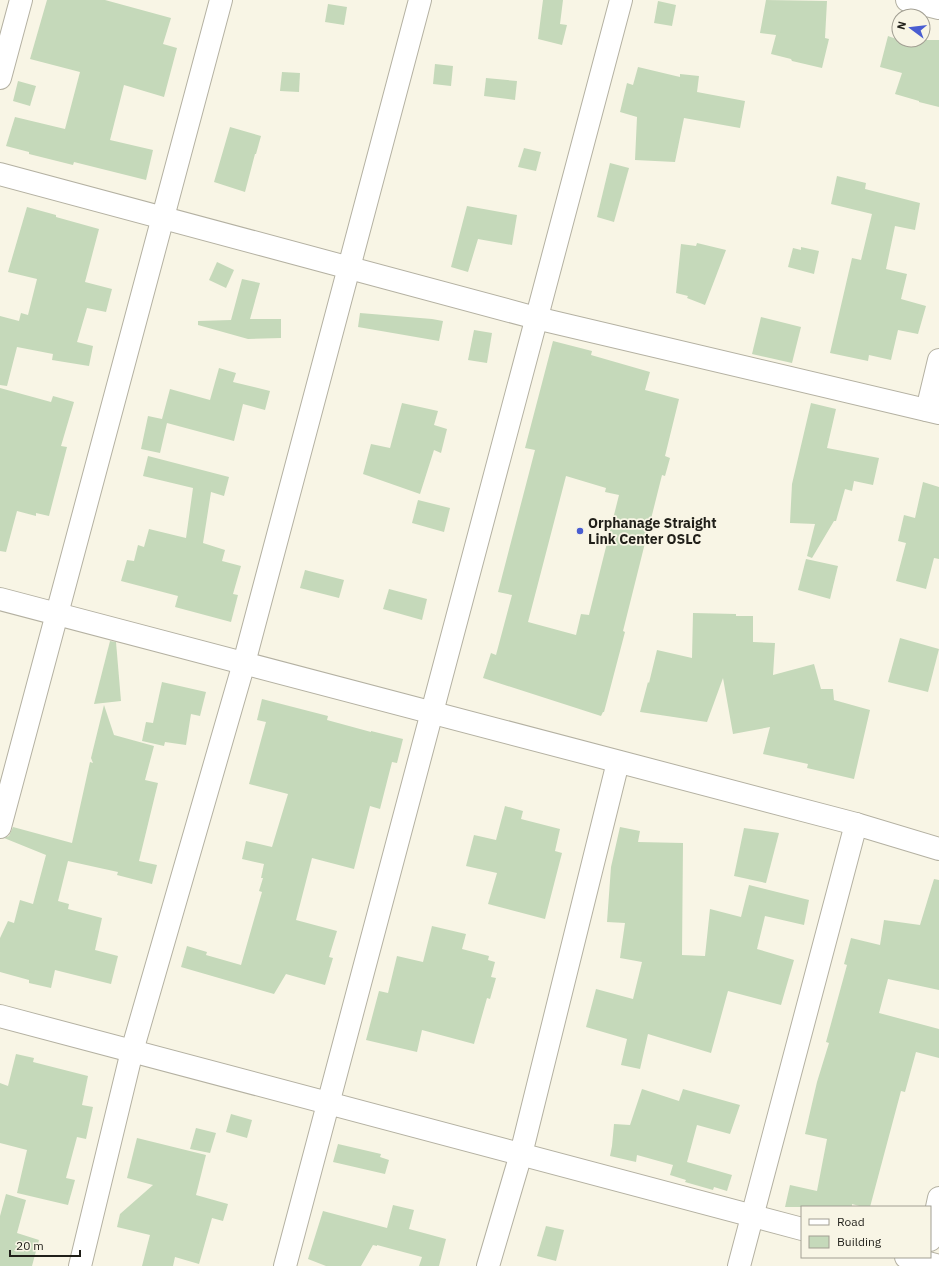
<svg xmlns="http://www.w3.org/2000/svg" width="939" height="1266" font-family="'IBM Plex Sans',sans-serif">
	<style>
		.building { fill: #c5d9ba; fill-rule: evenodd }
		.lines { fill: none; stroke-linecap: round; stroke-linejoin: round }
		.minor-casing { stroke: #b4b1a2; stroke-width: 24 }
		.minor { stroke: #fff; stroke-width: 22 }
		.poi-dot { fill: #495dd1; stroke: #f8f5e5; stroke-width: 1.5 }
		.labels { text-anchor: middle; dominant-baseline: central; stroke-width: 3.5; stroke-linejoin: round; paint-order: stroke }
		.poi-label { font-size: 14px; font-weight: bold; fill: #201f19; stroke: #f8f5e5; text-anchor: start }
	</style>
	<rect width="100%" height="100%" fill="#f8f5e5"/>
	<!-- building -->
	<g class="building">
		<path d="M 47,0 L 105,0 L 171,18 L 163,44 L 177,48 L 164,97 L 124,85 L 110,140 L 153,150 L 146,180 L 74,162 L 73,165 L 29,154 L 29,152 L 6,146 L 15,117 L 65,129 L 80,72 L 30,59 Z"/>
		<path d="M 543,0 L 563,0 L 560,24 L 567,25 L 562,45 L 538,39 Z"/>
		<path d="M 766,0 L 827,1 L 825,38 L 829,39 L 822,68 L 792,61 L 791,59 L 771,54 L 776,35 L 760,33 Z"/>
		<path d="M 658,1 L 676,5 L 672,26 L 654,23 Z"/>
		<path d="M 328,4 L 347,7 L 344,25 L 325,22 Z"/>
		<path d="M 888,36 L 899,40 L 939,40 L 939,107 L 919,102 L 919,101 L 895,94 L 902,73 L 880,67 Z"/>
		<path d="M 435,64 L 453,66 L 451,86 L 433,84 Z"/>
		<path d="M 638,67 L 680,77 L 680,74 L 699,76 L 697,92 L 745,101 L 740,128 L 684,118 L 675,162 L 635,160 L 637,117 L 620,112 L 627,83 L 633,85 Z"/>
		<path d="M 282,72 L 300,73 L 299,92 L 280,91 Z"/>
		<path d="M 486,78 L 517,81 L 515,100 L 484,96 Z"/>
		<path d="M 18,81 L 36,86 L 30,106 L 13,101 Z"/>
		<path d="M 230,127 L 261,136 L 256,154 L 255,154 L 245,192 L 214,182 Z"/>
		<path d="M 524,148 L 541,152 L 536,171 L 518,167 Z"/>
		<path d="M 610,163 L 629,168 L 614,222 L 597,217 Z"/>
		<path d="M 837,176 L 866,183 L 865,189 L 920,203 L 915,230 L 895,226 L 886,269 L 907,274 L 901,299 L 926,306 L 918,334 L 898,330 L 891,360 L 869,355 L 868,361 L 830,353 L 852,258 L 861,260 L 872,214 L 831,204 Z"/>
		<path d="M 467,206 L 517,215 L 512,245 L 478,239 L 468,272 L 451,267 Z"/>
		<path d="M 27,207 L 56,215 L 56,217 L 99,229 L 85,282 L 112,289 L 106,312 L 87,308 L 77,342 L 93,346 L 89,366 L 52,360 L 53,354 L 17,347 L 7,386 L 0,385 L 0,316 L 19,321 L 21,313 L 28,315 L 37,279 L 8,272 Z"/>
		<path d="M 697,243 L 726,250 L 705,305 L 687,298 L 688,296 L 676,293 L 681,244 L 696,246 Z"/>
		<path d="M 801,247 L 819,251 L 814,274 L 788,267 L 793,248 L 801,250 Z"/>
		<path d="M 217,262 L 234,270 L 226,288 L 209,280 Z"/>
		<path d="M 242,279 L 260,283 L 250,319 L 281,319 L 281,338 L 248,339 L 198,325 L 198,321 L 231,320 Z"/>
		<path d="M 360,313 L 432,319 L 443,321 L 439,341 L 358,327 Z"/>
		<path d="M 761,317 L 801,327 L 792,363 L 752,354 Z"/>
		<path d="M 474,330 L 492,333 L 487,363 L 468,360 Z"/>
		<path d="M 553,341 L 592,351 L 591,355 L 650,372 L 645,390 L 679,399 L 665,456 L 670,458 L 665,476 L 662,475 L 623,631 L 625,632 L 604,712 L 603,712 L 601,716 L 483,678 L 491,653 L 496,655 L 512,595 L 498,592 L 535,450 L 525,448 ZM 566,476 L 606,488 L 605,492 L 619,495 L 589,615 L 581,614 L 576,635 L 528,622 Z"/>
		<path d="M 219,368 L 236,373 L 233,382 L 270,391 L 265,410 L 243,404 L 234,441 L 167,423 L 160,453 L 141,449 L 148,416 L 162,419 L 170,389 L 210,400 Z"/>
		<path d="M 0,388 L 51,402 L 53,396 L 74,402 L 61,446 L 67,447 L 49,516 L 36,513 L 36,516 L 17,511 L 6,552 L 0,551 Z"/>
		<path d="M 402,403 L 438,411 L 434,425 L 447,429 L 441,453 L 434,450 L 420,494 L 363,474 L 371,444 L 390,448 Z"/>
		<path d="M 811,403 L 836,409 L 827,448 L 879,458 L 873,485 L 854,481 L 852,491 L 845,489 L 836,521 L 834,521 L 812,558 L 807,556 L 815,524 L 790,523 L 792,484 Z"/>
		<path d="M 148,456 L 229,477 L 224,496 L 211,492 L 203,543 L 225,550 L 222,561 L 241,566 L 233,594 L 238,595 L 231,622 L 175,607 L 178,596 L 121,581 L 127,560 L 134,561 L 138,545 L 144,547 L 149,529 L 186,538 L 193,488 L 143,476 Z"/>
		<path d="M 923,482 L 939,487 L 939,559 L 934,558 L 926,589 L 896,581 L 906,543 L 898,541 L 904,515 L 915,518 Z"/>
		<path d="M 418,500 L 450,508 L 444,532 L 412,523 Z"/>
		<path d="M 806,559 L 838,566 L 830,599 L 798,590 Z"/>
		<path d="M 305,570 L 344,580 L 339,598 L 300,588 Z"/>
		<path d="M 389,589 L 427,599 L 422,620 L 383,609 Z"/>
		<path d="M 693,613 L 736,614 L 736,616 L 753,616 L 753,642 L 775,643 L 773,675 L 814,664 L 821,689 L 833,689 L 834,700 L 870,710 L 854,779 L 807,768 L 808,764 L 763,754 L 770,727 L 733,734 L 723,678 L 707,722 L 640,712 L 648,682 L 649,683 L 657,650 L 692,658 Z"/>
		<path d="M 900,638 L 939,649 L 928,692 L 888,682 Z"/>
		<path d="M 110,641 L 116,642 L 121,701 L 94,704 Z"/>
		<path d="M 162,682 L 206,692 L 200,716 L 191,714 L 186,745 L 165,742 L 164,746 L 142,741 L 146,722 L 153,723 Z"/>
		<path d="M 262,699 L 328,716 L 327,720 L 371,732 L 371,731 L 403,739 L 397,763 L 392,762 L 380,809 L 370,806 L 354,869 L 312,858 L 296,920 L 337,931 L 329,957 L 333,958 L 325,985 L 286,974 L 274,994 L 181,967 L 187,946 L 207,952 L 206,955 L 241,965 L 262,892 L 259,891 L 263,878 L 261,878 L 264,864 L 242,859 L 246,841 L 272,847 L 288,794 L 249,784 L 266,722 L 257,720 Z"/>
		<path d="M 104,705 L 114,735 L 154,746 L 145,780 L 158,783 L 139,861 L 157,865 L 152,884 L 117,875 L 118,872 L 68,861 L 58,901 L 69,904 L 68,909 L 102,918 L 95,950 L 118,956 L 111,984 L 55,970 L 51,988 L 29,983 L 29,980 L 0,972 L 0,938 L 8,921 L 14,923 L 20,900 L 33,904 L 46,855 L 4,838 L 9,836 L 13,827 L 72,843 L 90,762 L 93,763 L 91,758 Z"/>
		<path d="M 505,806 L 523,811 L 521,819 L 560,829 L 555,851 L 562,853 L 545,919 L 488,904 L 497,873 L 466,866 L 474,835 L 496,840 Z"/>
		<path d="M 620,827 L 640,831 L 638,842 L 683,843 L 682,955 L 705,956 L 710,909 L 741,917 L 749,885 L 809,900 L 804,925 L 765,916 L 757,949 L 794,960 L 781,1005 L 728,991 L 711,1053 L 648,1034 L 640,1069 L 621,1065 L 627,1039 L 586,1027 L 596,989 L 633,999 L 642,962 L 620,958 L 625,923 L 607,922 L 611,867 Z"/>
		<path d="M 744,828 L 779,833 L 766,883 L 734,876 Z"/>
		<path d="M 934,879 L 939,880 L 939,990 L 888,979 L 879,1013 L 939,1029 L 939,1058 L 916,1052 L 905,1092 L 901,1091 L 870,1207 L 863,1207 L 852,1204 L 852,1207 L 785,1207 L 790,1185 L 817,1191 L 827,1139 L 805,1134 L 817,1082 L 829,1043 L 826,1042 L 847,965 L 844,964 L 851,938 L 880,945 L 884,920 L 920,925 Z"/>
		<path d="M 432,926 L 466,934 L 462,949 L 489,956 L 488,960 L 495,962 L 491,977 L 496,978 L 490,999 L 487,998 L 474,1044 L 422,1030 L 417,1052 L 366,1040 L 379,991 L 388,993 L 397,956 L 423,962 Z"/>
		<path d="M 16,1054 L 34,1058 L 33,1062 L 88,1076 L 82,1105 L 93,1107 L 86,1139 L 77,1137 L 66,1178 L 75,1180 L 68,1205 L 17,1193 L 27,1150 L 0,1143 L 0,1083 L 8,1086 Z"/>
		<path d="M 642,1089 L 679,1101 L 683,1089 L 740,1105 L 730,1134 L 697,1125 L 687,1162 L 732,1175 L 727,1191 L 714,1187 L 713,1190 L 685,1182 L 686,1180 L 670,1175 L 673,1165 L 637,1155 L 636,1162 L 610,1156 L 612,1146 L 614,1124 L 630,1125 Z"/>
		<path d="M 231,1114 L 252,1120 L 247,1138 L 226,1132 Z"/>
		<path d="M 196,1128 L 216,1133 L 210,1153 L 190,1149 Z"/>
		<path d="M 137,1138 L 206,1155 L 196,1195 L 228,1204 L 223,1221 L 212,1218 L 199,1264 L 175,1257 L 173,1266 L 142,1266 L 150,1235 L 117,1227 L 120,1214 L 153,1185 L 127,1178 Z"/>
		<path d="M 338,1144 L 381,1154 L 380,1157 L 389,1160 L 385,1174 L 333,1162 Z"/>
		<path d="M 6,1194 L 26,1200 L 17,1233 L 39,1240 L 32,1266 L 0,1266 L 0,1216 Z"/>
		<path d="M 393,1205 L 414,1210 L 409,1229 L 446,1239 L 439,1266 L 419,1266 L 422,1257 L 377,1245 L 377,1246 L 373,1245 L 361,1266 L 326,1266 L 308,1259 L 323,1211 L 387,1228 Z"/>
		<path d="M 546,1226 L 564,1230 L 556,1261 L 537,1256 Z"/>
	</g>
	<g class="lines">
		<defs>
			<g id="minor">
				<path d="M 907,0 L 939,8"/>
				<path d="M 0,78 L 21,0"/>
				<path d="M 0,174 L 536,318 L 939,413"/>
				<path d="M 927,410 L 939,360"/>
				<path d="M 0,599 L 856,824 L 939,849"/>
				<path d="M 0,827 L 221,0"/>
				<path d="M 0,1016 L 802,1229"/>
				<path d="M 930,1240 L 939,1198"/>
				<path d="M 906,1257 L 939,1266"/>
				<path d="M 80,1266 L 132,1051 L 244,663 L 420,0"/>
				<path d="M 285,1266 L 621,0"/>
				<path d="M 488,1266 L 521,1154 L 618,762"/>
				<path d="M 739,1266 L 856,824"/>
			</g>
		</defs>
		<!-- minor casing -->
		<use href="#minor" class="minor-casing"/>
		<!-- minor -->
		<use href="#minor" class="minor"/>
	</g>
	<!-- markers -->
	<circle class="poi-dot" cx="580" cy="531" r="4"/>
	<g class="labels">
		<!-- poi labels -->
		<g class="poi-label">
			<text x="588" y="523">Orphanage Straight<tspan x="588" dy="16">Link Center OSLC</tspan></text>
		</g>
	</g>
	<!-- legend -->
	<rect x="801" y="1206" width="130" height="52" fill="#f8f5e5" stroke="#a29f93"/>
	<rect x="809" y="1219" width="20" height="6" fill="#ffffff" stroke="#a29f93"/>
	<text x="837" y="1226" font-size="12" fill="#201f19">Road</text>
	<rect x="809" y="1236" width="20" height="12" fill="#c5d9ba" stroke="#a29f93"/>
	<text x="837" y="1246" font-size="12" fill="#201f19">Building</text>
	<!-- north arrow -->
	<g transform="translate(911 28) rotate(285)"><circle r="19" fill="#f8f5e5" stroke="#a29f93"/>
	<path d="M0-3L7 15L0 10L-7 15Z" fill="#495dd1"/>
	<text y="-6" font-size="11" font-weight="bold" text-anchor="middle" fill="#201f19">N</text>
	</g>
	<!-- scale -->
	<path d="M10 1250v6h70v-6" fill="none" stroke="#201f19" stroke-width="2"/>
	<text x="16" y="1250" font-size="12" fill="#201f19" stroke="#f8f5e5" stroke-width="3" paint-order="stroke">20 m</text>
</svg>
